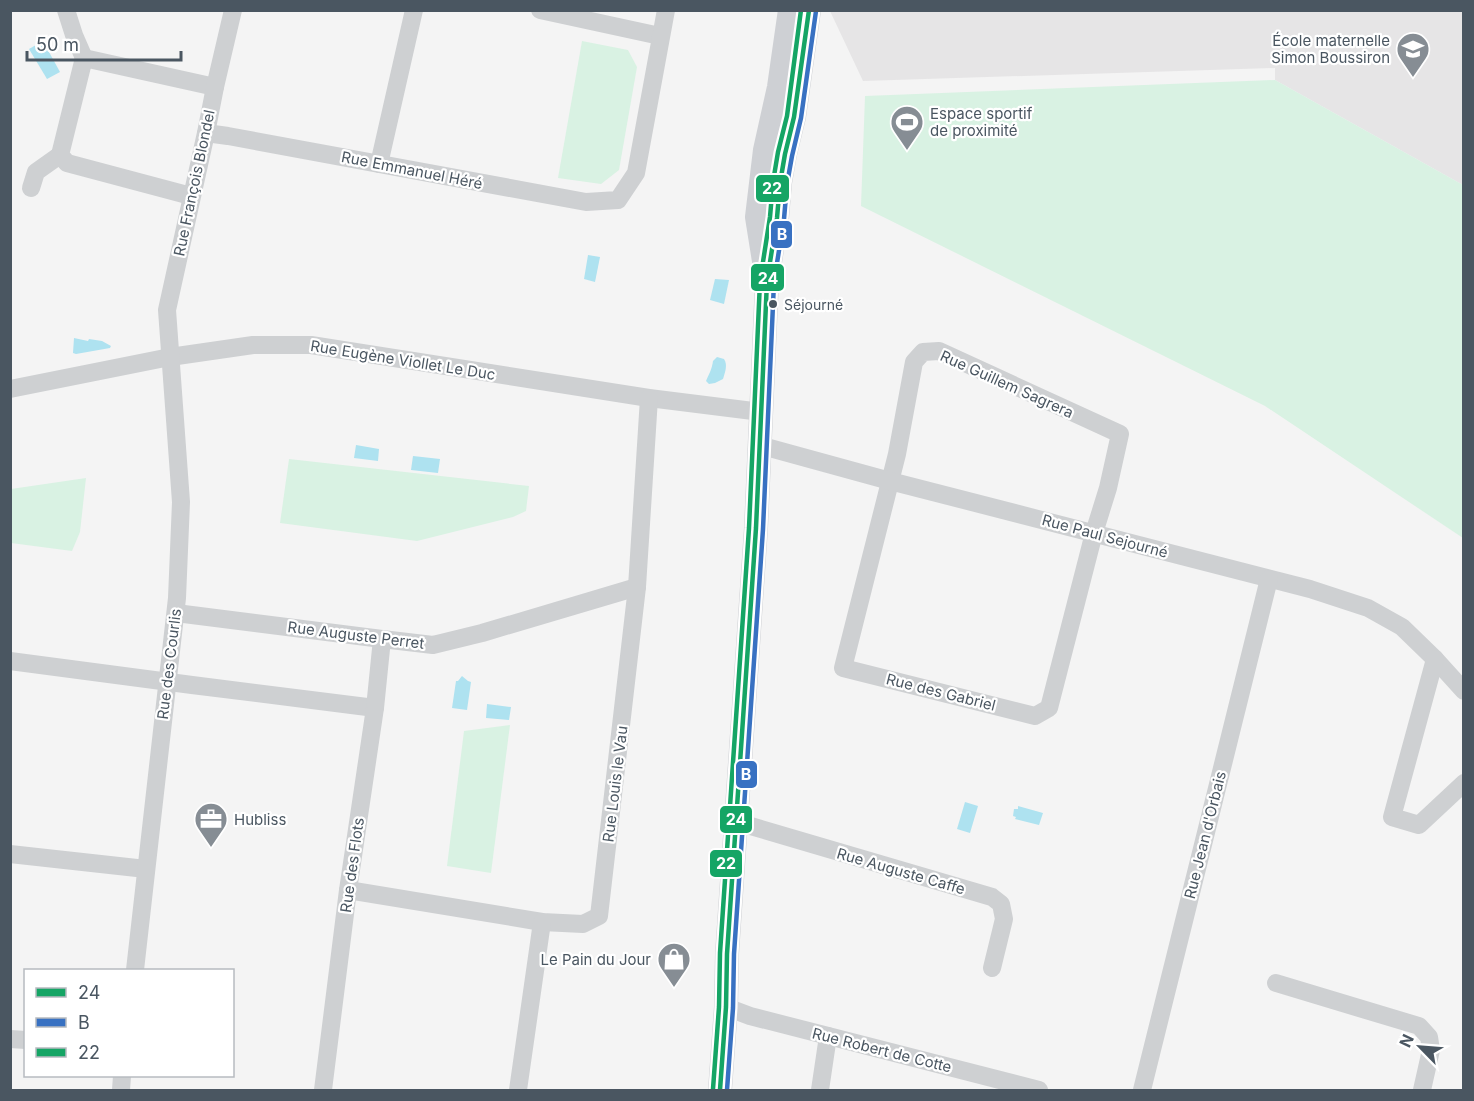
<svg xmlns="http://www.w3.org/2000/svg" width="1474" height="1101" font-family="Inter,sans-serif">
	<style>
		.education { fill: #e6e5e6 }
		.green { fill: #d9f2e3 }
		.water { fill: #aee2f0 }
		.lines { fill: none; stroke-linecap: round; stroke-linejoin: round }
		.minor { stroke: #ced0d2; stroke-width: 18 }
		.secondary { stroke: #ced0d4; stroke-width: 24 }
		.bus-1-casing { stroke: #fff; stroke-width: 9 }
		.bus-2-casing { stroke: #fff; stroke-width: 9 }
		.bus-3-casing { stroke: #fff; stroke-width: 9 }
		.bus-1 { stroke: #15a565; stroke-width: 4.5 }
		.bus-2 { stroke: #3871c2; stroke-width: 4.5 }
		.bus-3 { stroke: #15a565; stroke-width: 4.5 }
		.bus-dot { fill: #4a5661; stroke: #fff; stroke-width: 2 }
		.labels { text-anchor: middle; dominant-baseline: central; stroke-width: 4.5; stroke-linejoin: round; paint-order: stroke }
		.bus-label { font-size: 14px; fill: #4a5661; stroke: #fff; text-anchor: start }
		.poi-label { font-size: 15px; fill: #4a5661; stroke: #fff; text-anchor: end }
		.street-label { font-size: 15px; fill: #4a5661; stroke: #fff }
		.line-badge { stroke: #fff; stroke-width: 2 }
		.badge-label { font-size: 16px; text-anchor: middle; font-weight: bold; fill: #fff }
	</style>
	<rect width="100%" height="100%" fill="#f4f4f4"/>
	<!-- education -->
	<path class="education" d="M 830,11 L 1463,11 L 1463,185 L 1275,80 L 1275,68 L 863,81 Z"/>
	<!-- green -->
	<g class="green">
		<path d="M 582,41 L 628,50 L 637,67 L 619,170 L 601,184 L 558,178 Z"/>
		<path d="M 1275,80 L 1463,185 L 1463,538 L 1265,406 L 861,206 L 865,96 Z"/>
		<path d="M 289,459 L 529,486 L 526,511 L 513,517 L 417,541 L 280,523 Z"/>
		<path d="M 86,478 L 80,532 L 72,551 L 11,543 L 11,489 Z"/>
		<path d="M 510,725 L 491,873 L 447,866 L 464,731 Z"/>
	</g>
	<!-- water -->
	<g class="water">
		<path d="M 43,41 L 60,72 L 47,79 L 29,49 Z"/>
		<path d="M 588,255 L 600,257 L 595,282 L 584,279 Z"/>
		<path d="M 715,279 L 729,280 L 724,304 L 710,300 Z"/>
		<path d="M 74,338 L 88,341 L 89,339 L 102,341 L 111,346 L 110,348 L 76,354 L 73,353 Z"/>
		<path d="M 717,357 L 724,359 C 728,365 725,372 723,379 L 715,383 L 709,384 L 706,381 C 709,374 712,369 713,361 Z"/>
		<path d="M 356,445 L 379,449 L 378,461 L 354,458 Z"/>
		<path d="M 413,456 L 440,459 L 438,473 L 411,470 Z"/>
		<path d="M 462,676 L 468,681 L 471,682 L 467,710 L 452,708 L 456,681 L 458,681 Z"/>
		<path d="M 487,704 L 511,707 L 509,720 L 486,718 Z"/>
		<path d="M 965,802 L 978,806 L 970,833 L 957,829 Z"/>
		<path d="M 1018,806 L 1043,813 L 1039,825 L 1015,819 L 1016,817 L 1013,816 L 1014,809 L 1018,809 Z"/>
	</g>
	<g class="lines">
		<!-- minor -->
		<g class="minor">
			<path d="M 66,10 L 74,35 L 84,58"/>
			<path d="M 540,10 L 660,36"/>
			<path d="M 206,133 L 228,136 L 586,202 L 618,200 L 636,173 L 666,10"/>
			<path d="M 379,164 L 414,10"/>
			<path d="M 31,188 L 36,172 L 60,155"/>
			<path d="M 191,196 L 67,163 L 60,155 L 84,58 L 215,87"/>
			<path d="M 939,351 L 1120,434 L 1108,488 L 1094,533 L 1049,708 L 1035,716 L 843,668 L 897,454 L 914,362 L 923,352 Z"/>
			<path d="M 10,389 L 170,357 L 253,345 L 311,345 L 649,398 L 761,412"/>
			<path d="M 759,445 L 890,481 L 1310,589 L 1368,608 L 1402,627 L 1435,659 L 1464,691"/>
			<path d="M 176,613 L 382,639 L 433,645 L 482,633 L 637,587"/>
			<path d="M 1435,659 L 1392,817 L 1419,825 L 1464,783"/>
			<path d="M 10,661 L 192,685 L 375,708"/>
			<path d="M 737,822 L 992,897 L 1001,904 L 1004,919 L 992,968"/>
			<path d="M 10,854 L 146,869"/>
			<path d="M 348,890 L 542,922 L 583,924 L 599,916 L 637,587 L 649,398"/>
			<path d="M 135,970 L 177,598 L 181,502 L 167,310 L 206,133 L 215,87 L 233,10"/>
			<path d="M 1276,983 L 1419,1026 L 1429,1037 L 1431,1050 L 1422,1090"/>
			<path d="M 726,1007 L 750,1016 L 1039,1090"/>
			<path d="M 10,1039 L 26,1040"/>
			<path d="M 121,1090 L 122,1076"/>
			<path d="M 323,1090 L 348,890 L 375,708 L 382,639"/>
			<path d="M 518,1090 L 542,922"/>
			<path d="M 820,1090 L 828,1036"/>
			<path d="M 1142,1090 L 1269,579"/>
		</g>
		<!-- secondary -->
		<g class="secondary">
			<path d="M 764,261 L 757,217 L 765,150 L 779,87 L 790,10"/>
			<path d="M 720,1090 L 726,1007 L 727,954 L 756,528 L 767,281 L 777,218 L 780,183 L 785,154 L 794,117 L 809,10"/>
		</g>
		<defs>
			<path id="bus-1" d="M 720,1090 L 726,1007 L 727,954 L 756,528 L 767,281 L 777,218 L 780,183 L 785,154 L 794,117 L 809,10"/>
			<path id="bus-2" d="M 727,1090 L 733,1008 L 734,954 L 763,529 L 774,282 L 784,219 L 787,184 L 792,156 L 801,118 L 816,11"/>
			<path id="bus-3" d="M 713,1089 L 719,1007 L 720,953 L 749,528 L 760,281 L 770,217 L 773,182 L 778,152 L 787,116 L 801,10"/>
		</defs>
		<!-- bus-1 casing -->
		<use href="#bus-1" class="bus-1-casing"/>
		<!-- bus-2 casing -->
		<use href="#bus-2" class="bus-2-casing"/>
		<!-- bus-3 casing -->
		<use href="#bus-3" class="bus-3-casing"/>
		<!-- bus-1 -->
		<use href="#bus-1" class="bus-1"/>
		<!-- bus-2 -->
		<use href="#bus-2" class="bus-2"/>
		<!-- bus-3 -->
		<use href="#bus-3" class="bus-3"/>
	</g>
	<!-- icons -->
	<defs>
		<symbol id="school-pin" viewBox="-11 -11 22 30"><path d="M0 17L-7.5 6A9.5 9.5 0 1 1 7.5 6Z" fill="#868d94" stroke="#fff"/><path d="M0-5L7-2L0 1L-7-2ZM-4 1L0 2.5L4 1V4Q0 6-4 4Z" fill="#fff"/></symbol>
		<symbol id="stadium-pin" viewBox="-11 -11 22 30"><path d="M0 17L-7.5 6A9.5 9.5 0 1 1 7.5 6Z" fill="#868d94" stroke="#fff"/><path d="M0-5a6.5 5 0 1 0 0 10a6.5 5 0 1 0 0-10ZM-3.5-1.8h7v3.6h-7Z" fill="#fff"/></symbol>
		<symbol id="office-pin" viewBox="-11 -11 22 30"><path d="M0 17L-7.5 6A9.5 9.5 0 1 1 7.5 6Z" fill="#868d94" stroke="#fff"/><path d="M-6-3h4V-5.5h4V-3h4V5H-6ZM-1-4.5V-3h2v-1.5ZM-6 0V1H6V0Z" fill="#fff"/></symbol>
		<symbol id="shop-pin" viewBox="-11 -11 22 30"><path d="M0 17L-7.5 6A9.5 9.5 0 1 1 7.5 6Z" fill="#868d94" stroke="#fff"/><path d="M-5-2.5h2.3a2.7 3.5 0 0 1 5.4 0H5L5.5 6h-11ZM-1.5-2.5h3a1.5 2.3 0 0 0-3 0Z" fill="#fff"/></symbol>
	</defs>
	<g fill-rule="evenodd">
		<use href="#school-pin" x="1394" y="30" width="38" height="52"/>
		<use href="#stadium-pin" x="888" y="103" width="38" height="52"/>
		<use href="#office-pin" x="192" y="800" width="38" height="52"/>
		<use href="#shop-pin" x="655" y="940" width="38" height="52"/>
	</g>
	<!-- markers -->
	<circle class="bus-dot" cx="773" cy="304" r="5"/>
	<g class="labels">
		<!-- bus labels -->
		<g class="bus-label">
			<text x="784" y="304">Séjourné</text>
		</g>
		<!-- poi labels -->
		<g class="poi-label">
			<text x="1390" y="40">École maternelle<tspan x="1390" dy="17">Simon Boussiron</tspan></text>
			<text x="930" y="113" text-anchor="start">Espace sportif<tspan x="930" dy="17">de proximité</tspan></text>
			<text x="234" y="819" text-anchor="start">Hubliss</text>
			<text x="651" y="959">Le Pain du Jour</text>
		</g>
		<!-- street labels -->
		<g class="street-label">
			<text transform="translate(412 170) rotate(11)">Rue Emmanuel Héré</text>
			<text transform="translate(194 183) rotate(-78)">Rue François Blondel</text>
			<text transform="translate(403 360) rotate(9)">Rue Eugène Viollet Le Duc</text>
			<text transform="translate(1007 384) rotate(24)">Rue Guillem Sagrera</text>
			<text transform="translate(1105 536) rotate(15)">Rue Paul Sejourné</text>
			<text transform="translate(356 635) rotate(7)">Rue Auguste Perret</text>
			<text transform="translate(169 664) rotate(-83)">Rue des Courlis</text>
			<text transform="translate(941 692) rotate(14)">Rue des Gabriel</text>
			<text transform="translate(615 784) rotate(-83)">Rue Louis le Vau</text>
			<text transform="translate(1205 835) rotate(-76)">Rue Jean d'Orbais</text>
			<text transform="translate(352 865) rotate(-82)">Rue des Flots</text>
			<text transform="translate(901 871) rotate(16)">Rue Auguste Caffe</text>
			<text transform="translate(882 1050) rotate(14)">Rue Robert de Cotte</text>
		</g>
	</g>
	<g class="line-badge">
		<rect x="755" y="174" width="35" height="29" rx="6" fill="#15a565"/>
		<rect x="770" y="220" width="23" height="29" rx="6" fill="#3871c2"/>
		<rect x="750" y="263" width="35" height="29" rx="6" fill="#15a565"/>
		<rect x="735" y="760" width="23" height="29" rx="6" fill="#3871c2"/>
		<rect x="719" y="805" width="34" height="29" rx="6" fill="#15a565"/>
		<rect x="709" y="849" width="34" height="29" rx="6" fill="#15a565"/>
	</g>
	<g class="badge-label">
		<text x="772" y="194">22</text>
		<text x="782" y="240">B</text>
		<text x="768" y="284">24</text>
		<text x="746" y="780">B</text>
		<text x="736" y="825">24</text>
		<text x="726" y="869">22</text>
	</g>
	<!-- border -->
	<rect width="1474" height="1101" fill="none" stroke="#4a5661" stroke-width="24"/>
	<!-- legend -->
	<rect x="24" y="969" width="210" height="108" fill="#ffffff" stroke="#b7bbc0" stroke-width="1.5"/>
	<rect x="36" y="988" width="30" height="9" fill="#15a565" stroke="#b7bbc0" stroke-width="1.5"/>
	<text x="78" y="999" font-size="18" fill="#4a5661">24</text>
	<rect x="36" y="1018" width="30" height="9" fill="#3871c2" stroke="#b7bbc0" stroke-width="1.5"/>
	<text x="78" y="1029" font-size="18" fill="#4a5661">B</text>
	<rect x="36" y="1048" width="30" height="9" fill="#15a565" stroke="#b7bbc0" stroke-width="1.5"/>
	<text x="78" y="1059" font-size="18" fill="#4a5661">22</text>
	<!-- north arrow -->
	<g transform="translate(1420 1047) rotate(295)" stroke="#ffffff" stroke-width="4.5" paint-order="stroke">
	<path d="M0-4.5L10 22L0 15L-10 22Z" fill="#4a5661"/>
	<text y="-9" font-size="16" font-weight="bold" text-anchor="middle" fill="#4a5661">N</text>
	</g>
	<!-- scale -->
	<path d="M27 51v9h154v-9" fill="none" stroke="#4a5661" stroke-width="3"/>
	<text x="36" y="51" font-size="18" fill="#4a5661" stroke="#ffffff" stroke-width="4.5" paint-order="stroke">50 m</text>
</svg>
